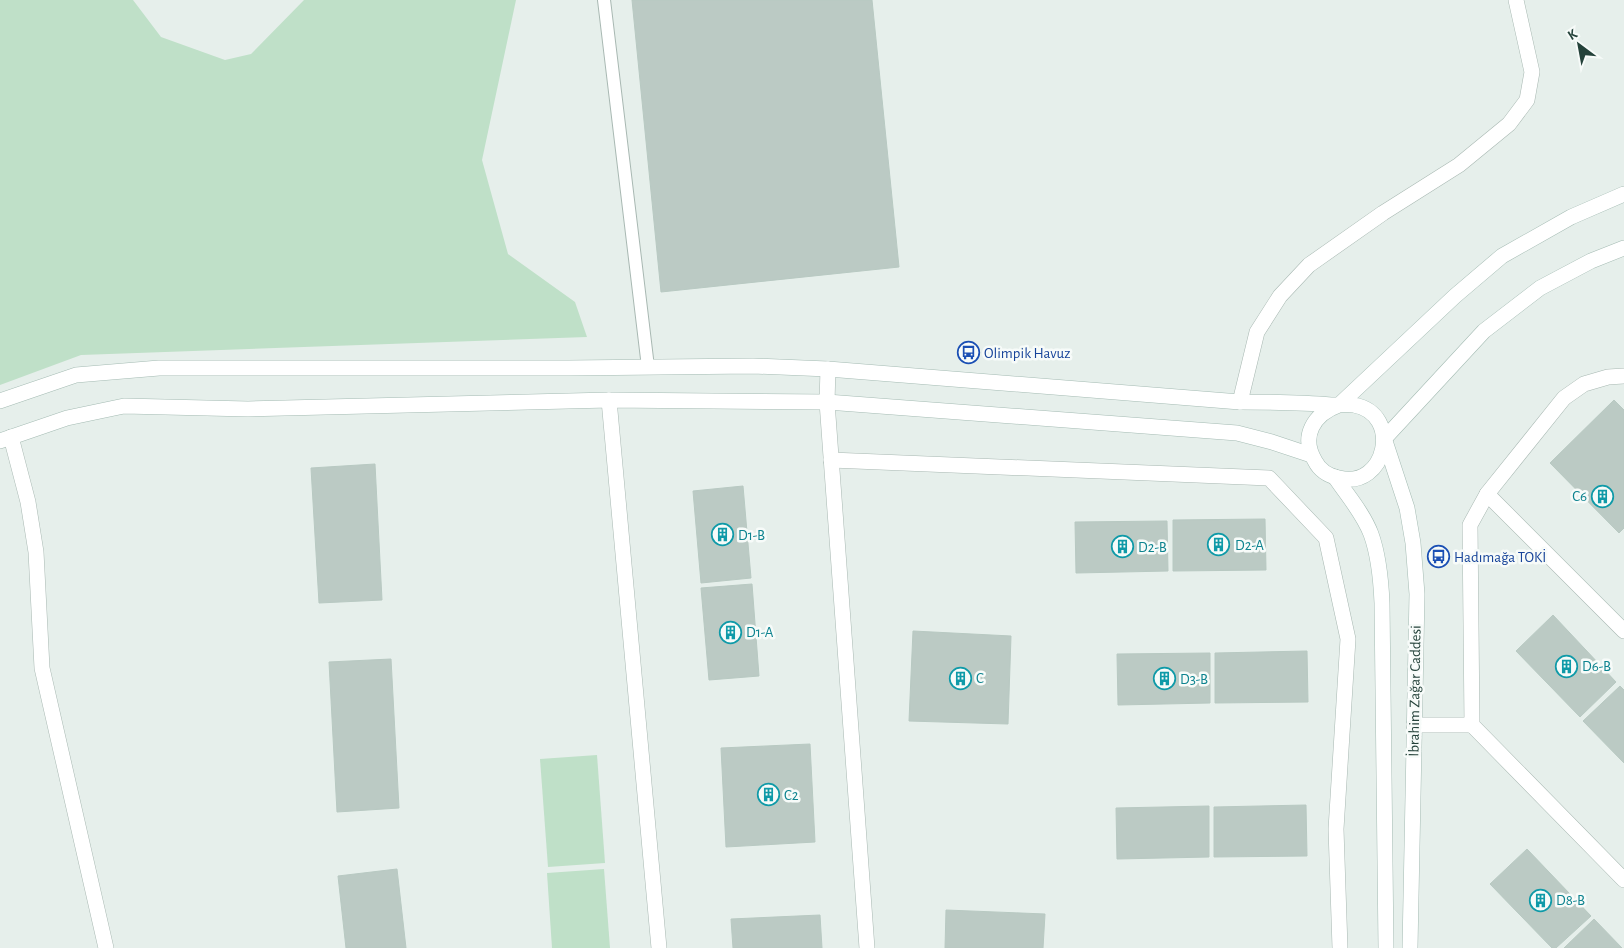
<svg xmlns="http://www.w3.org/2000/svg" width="1624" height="948" font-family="'Alegreya Sans',sans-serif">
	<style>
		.green { fill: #bfe0c8 }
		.building { fill: #bbcac4; stroke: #b8c9c2 }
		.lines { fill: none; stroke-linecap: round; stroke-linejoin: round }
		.service-casing { stroke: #a8b8b2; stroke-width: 14 }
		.minor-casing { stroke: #a8b8b2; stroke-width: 16 }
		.secondary-casing { stroke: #a4bbb3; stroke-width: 16 }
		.service { stroke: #fff; stroke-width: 12 }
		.minor { stroke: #fff; stroke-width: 15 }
		.secondary { stroke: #fff; stroke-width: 15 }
		.labels { text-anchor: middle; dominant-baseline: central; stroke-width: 5; stroke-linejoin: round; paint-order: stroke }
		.transit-label { font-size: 15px; fill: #164399; stroke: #f7fbf9; text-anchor: start }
		.culture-label { font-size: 15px; fill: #0d838f; stroke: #f7fbf9; text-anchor: start }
		.street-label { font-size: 15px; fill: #24423a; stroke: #f7fbf9 }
	</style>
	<rect width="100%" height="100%" fill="#e6efeb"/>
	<!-- green -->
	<g class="green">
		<path d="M 0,0 L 133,0 L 161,37 L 225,60 L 251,54 L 304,0 L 516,0 L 482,160 L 508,254 L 575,302 L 587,337 L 81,355 L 0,385 Z"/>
		<path d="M 597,755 L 605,863 L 548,867 L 540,759 Z"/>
		<path d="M 604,869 L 610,948 L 552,948 L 547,873 Z"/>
	</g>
	<!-- building -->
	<g class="building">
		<path d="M 632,0 L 872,0 L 899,267 L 661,292 Z"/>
		<path d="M 1614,400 L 1624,410 L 1624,528 L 1619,533 L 1550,463 Z"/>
		<path d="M 375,464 L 382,600 L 319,603 L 311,468 Z"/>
		<path d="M 743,486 L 751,578 L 701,583 L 693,491 Z"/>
		<path d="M 1265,519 L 1266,570 L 1173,571 L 1173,520 Z"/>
		<path d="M 1167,521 L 1168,571 L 1076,573 L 1075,522 Z"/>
		<path d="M 752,584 L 759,676 L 709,680 L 701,588 Z"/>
		<path d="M 1553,615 L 1616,682 L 1580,717 L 1516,651 Z"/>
		<path d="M 913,631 L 1011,636 L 1008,724 L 909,721 Z"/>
		<path d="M 1307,651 L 1308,702 L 1215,703 L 1215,653 Z"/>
		<path d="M 1210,653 L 1210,703 L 1118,705 L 1117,654 Z"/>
		<path d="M 391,659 L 399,808 L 337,812 L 329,662 Z"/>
		<path d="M 1620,686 L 1624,690 L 1624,763 L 1583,721 Z"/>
		<path d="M 810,744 L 815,842 L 726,847 L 721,748 Z"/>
		<path d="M 1306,805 L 1307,856 L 1214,857 L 1214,807 Z"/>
		<path d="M 1209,806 L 1209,857 L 1117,859 L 1116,808 Z"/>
		<path d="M 1527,849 L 1591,916 L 1556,948 L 1552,948 L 1490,884 Z"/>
		<path d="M 397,869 L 406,948 L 346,948 L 338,876 Z"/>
		<path d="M 946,910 L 1045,914 L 1043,948 L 945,948 Z"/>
		<path d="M 820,915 L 822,948 L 733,948 L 731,919 Z"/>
		<path d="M 1594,919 L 1622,948 L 1564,948 Z"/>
	</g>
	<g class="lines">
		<defs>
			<path id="service" d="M 604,0 L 648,367"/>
			<g id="minor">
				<path d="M 828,369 L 827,402 L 867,948"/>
				<path d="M 1624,376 L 1608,377 L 1584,384 L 1564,398 L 1487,494 L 1624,631"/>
				<path d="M 609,400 L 659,948"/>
				<path d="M 1240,402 L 1257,332 L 1280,296 L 1309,265 L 1383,213 L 1459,165 L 1509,124 L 1527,100 L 1532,72 L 1516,0"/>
				<path d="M 11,437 L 28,502 L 36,552 L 42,668 L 106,948"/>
				<path d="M 831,460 L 1269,478 L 1326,538 L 1348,639 L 1336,829 L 1340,948"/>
				<path d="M 1487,494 L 1470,525 L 1472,725 L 1624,880"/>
				<path d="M 1414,725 L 1472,725"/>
			</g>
			<g id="secondary">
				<path d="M 0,401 L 76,375 L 159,368 L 569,368 L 753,366 L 828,369 L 1240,402 C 1271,402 1301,402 1331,405 C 1339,405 1347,404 1354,405 C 1403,414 1386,490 1339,478 C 1329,476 1320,471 1315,461 C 1300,436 1314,414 1339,405 L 1455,296 L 1502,256 L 1571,217 L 1624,194"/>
				<path d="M 1384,439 L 1484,331 L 1540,288 L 1591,261 L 1624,248"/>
				<path d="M 0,441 L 67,418 L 124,406 L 248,409 L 609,400 L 827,402 L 1237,433 L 1272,442 L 1311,455"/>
				<path d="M 1385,441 L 1407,508 L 1413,543 L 1417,594 L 1410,948"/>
				<path d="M 1335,477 C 1347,495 1363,513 1371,534 C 1379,556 1381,580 1382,603 L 1386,948"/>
			</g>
		</defs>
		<!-- service casing -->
		<use href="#service" class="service-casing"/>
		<!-- minor casing -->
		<use href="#minor" class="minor-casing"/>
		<!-- secondary casing -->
		<use href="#secondary" class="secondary-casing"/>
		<!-- service -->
		<use href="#service" class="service"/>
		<!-- minor -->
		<use href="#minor" class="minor"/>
		<!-- secondary -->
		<use href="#secondary" class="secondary"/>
	</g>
	<!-- icons -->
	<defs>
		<symbol id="bus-ring" viewBox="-11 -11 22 22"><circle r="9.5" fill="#f7fbf9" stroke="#1a4fb4" stroke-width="1.5"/><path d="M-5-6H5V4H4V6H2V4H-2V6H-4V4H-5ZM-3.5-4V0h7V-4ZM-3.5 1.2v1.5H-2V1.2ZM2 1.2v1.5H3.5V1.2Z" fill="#1a4fb4"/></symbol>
		<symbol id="building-ring" viewBox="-11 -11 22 22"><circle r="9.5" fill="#f7fbf9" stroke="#0f9aa8" stroke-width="1.5"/><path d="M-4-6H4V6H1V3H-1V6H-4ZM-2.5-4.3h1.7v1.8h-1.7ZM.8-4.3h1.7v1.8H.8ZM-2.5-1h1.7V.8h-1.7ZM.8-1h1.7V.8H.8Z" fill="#0f9aa8"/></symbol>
	</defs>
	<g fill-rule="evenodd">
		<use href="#bus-ring" x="956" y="340" width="25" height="25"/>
		<use href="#building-ring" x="1590" y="484" width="25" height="25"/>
		<use href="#building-ring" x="710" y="522" width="25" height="25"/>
		<use href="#building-ring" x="1206" y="532" width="25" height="25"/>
		<use href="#building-ring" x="1110" y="534" width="25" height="25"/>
		<use href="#bus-ring" x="1426" y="544" width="25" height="25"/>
		<use href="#building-ring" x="718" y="620" width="25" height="25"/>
		<use href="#building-ring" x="1554" y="654" width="25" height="25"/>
		<use href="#building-ring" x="948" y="666" width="25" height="25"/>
		<use href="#building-ring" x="1152" y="666" width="25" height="25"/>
		<use href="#building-ring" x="756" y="782" width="25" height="25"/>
		<use href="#building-ring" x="1528" y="888" width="25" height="25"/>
	</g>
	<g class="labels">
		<!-- transit labels -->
		<g class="transit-label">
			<text x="984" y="353">Olimpik Havuz</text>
			<text x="1454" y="557">Hadımağa TOKİ</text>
		</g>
		<!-- culture labels -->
		<g class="culture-label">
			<text x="1587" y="496" text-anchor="end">C6</text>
			<text x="738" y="535">D1-B</text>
			<text x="1235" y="545">D2-A</text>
			<text x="1138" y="547">D2-B</text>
			<text x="746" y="632">D1-A</text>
			<text x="1582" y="666">D6-B</text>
			<text x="976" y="678">C</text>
			<text x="1180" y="679">D3-B</text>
			<text x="784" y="795">C2</text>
			<text x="1556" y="900">D8-B</text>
		</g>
		<!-- street labels -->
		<g class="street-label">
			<text transform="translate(1415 691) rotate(-89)">İbrahim Zağar Caddesi</text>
		</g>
	</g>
	<!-- north arrow -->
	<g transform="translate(1579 45) rotate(328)" stroke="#f7fbf9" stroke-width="4" paint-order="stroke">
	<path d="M0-4L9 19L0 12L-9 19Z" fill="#24423a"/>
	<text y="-8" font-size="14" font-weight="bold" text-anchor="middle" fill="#24423a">K</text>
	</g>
</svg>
